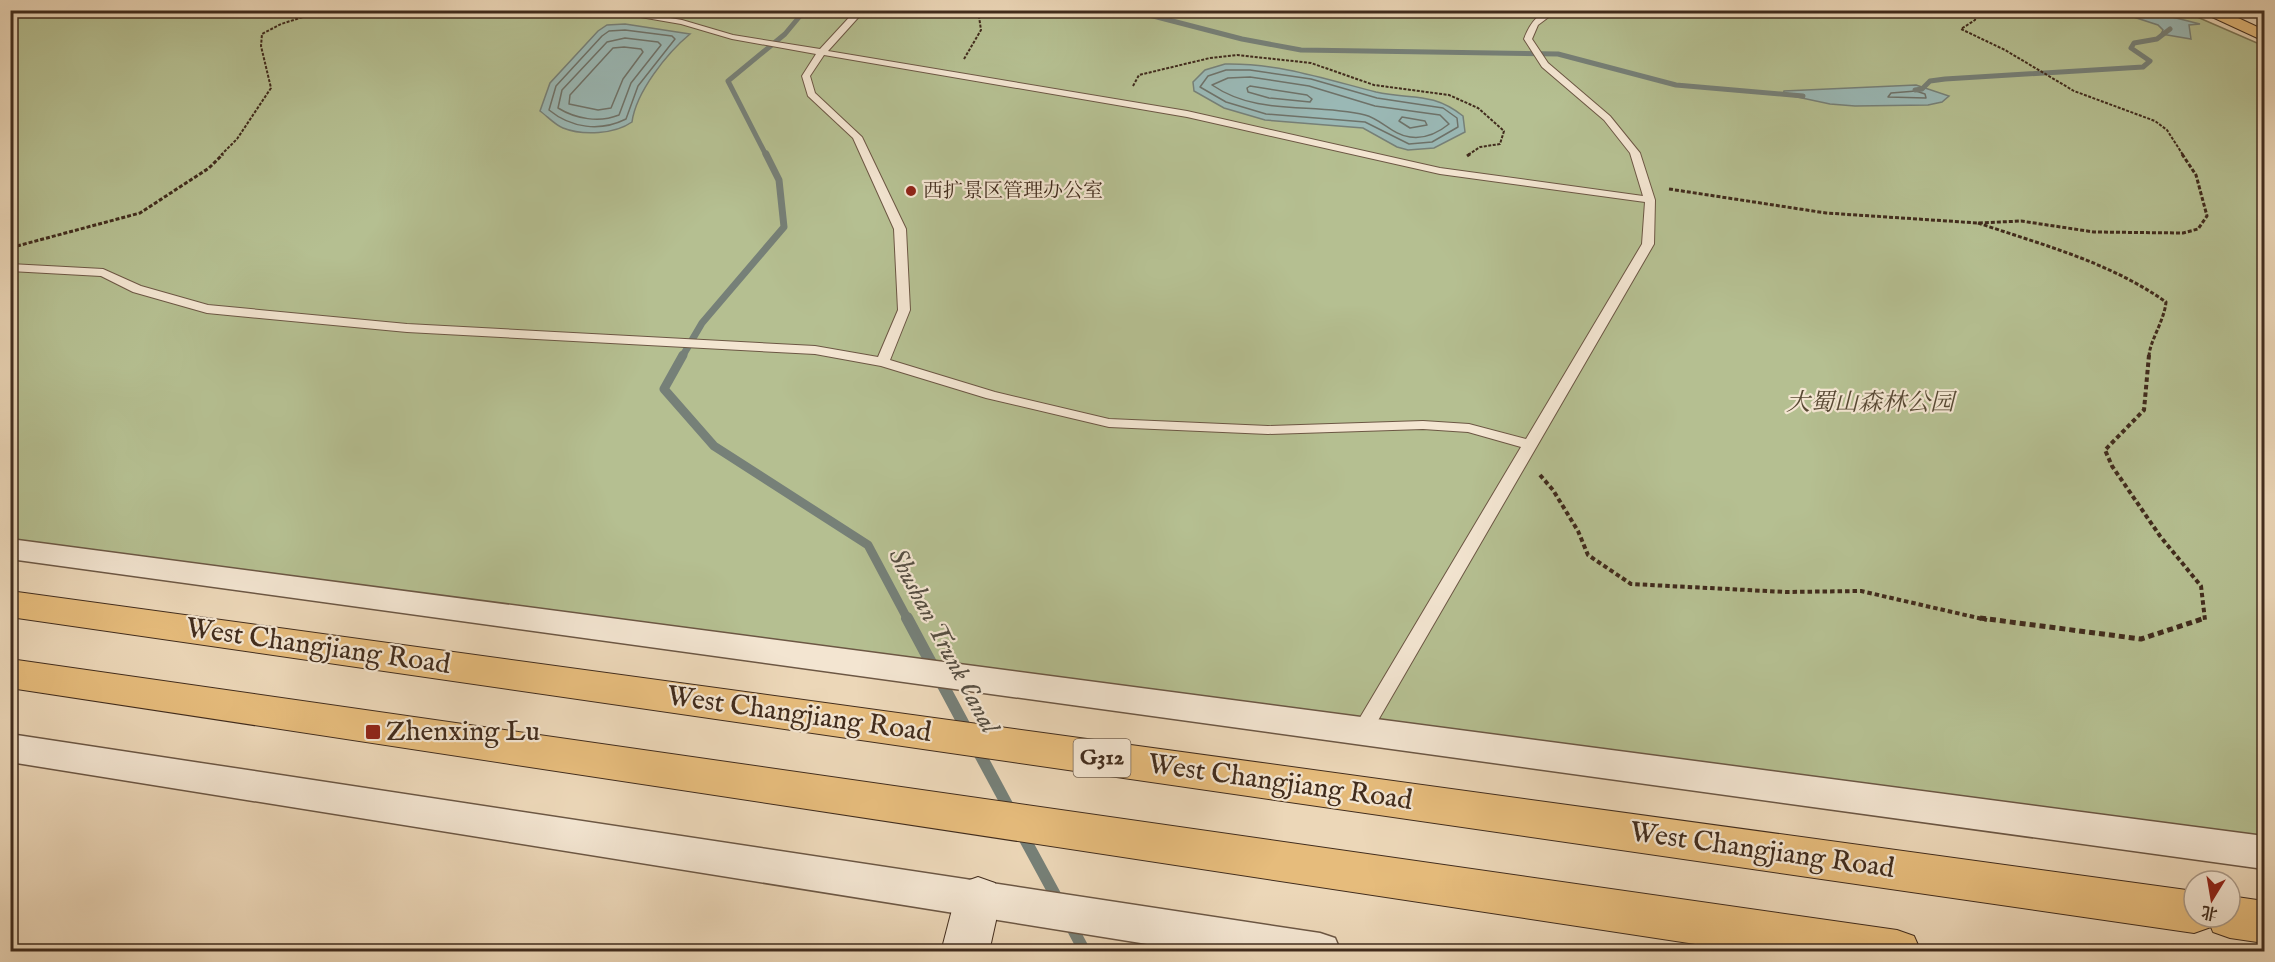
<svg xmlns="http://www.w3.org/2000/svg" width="2275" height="962" font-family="'IM FELL English','Noto Serif SC',serif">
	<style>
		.green { fill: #b5bf91; stroke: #7b7657; stroke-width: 1.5 }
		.water { fill: #9ab8b5; stroke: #768078; stroke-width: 1.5 }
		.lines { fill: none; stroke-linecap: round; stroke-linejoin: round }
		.shore { stroke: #6e7269; stroke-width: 1.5 }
		.stream-far3 { stroke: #768078; stroke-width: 5 }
		.stream-far2 { stroke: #768078; stroke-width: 7 }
		.stream-far1 { stroke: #768078; stroke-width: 9 }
		.stream { stroke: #768078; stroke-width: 12 }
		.service-casing { stroke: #6c5744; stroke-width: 2 }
		.minor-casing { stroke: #6c5744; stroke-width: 3 }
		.secondary-casing { stroke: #412c1d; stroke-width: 2 }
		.trunk-casing { stroke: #412c1d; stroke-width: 2 }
		.motorway-casing { stroke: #412c1d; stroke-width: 2 }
		.path-far3 { stroke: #412c1d; stroke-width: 2; stroke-dasharray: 3 1.5; stroke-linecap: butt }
		.path-far2 { stroke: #412c1d; stroke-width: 3; stroke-dasharray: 4 2; stroke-linecap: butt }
		.path-far1 { stroke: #412c1d; stroke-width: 4; stroke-dasharray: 4.5 3; stroke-linecap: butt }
		.path { stroke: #412c1d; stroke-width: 5; stroke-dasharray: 6 4; stroke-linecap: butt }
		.service { fill: #f3e5d1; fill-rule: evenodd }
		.minor { fill: #f3e5d1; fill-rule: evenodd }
		.secondary { fill: #f3e5d1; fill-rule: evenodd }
		.trunk { fill: #e6bc7c; fill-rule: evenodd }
		.motorway { fill: #e6bc7c; fill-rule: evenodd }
		.poi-dot { fill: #8f2418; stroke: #f3e5d1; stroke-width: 2 }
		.labels { text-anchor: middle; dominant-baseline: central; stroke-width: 4.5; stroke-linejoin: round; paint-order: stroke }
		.far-poi-label { font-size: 20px; fill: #412c1d; stroke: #f3e5d1; text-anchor: start }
		.shield { fill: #f3e5d1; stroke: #766453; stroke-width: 1.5 }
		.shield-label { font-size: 22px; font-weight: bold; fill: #412c1d }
		.park-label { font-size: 24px; font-style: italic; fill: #584934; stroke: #f3e5d1 }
		.water-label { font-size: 26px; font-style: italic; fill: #574f43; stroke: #f3e5d1 }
		.near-street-label { font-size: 28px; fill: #412c1d; stroke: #f3e5d1 }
		.near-poi-label { font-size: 28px; fill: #412c1d; stroke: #f3e5d1; text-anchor: start }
	</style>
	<rect width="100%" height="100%" fill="#ecd7b8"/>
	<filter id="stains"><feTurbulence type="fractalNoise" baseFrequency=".00333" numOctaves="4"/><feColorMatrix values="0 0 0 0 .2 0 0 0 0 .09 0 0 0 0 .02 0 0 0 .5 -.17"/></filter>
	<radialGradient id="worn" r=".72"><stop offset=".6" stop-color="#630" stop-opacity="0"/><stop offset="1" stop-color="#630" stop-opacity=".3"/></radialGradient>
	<!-- green -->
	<path class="green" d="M 2181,10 L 2264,46 L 2264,853 L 11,549 L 11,11 Z"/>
	<!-- water -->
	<g class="water">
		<path d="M 2115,11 L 2148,11 L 2200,24 L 2189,25 L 2191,39 L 2161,34 L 2163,30 L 2158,25 Z"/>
		<path d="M 625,24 L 690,34 C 667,53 636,92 632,122 C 615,134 583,136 563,128 C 555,125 547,116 540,111 L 550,83 L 598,31 L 607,25 Z"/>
		<path d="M 1225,64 C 1279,63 1325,79 1376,92 C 1411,100 1431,91 1463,116 L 1465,132 L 1434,148 L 1408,150 L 1397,147 L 1363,128 L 1265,120 L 1224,108 L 1194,91 L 1193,82 L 1205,70 Z"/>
		<path d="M 1916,85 L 1949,96 L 1942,102 L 1928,105 L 1855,106 L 1830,104 L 1783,94 L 1784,91 Z"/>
	</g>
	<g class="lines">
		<!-- shore -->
		<g class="shore">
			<path d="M 625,30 L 672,36 L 675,39 L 638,86 L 626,119 C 600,132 571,128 549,110 L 556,86 L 602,36 L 609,31 Z"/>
			<path d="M 625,38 L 658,42 L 661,45 L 631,83 L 619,115 C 599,123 576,119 558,108 L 562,90 L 607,42 Z"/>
			<path d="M 624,47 L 641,49 L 643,52 L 623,79 L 611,108 L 598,110 L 569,104 L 570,95 L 613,48 Z"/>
			<path d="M 1226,70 L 1250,70 L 1311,79 L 1377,98 L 1443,108 L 1457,118 L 1458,127 L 1432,142 L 1409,144 L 1365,122 L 1266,114 L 1226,102 L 1200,87 L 1208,76 Z"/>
			<path d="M 1250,77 L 1309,86 L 1375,106 L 1440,115 L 1449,124 C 1438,133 1424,139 1410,137 C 1393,135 1381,119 1365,115 C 1312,102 1259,117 1212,85 L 1228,78 Z"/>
			<path d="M 1250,86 L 1307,95 L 1312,99 L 1310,102 L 1269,98 L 1248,92 L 1247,88 Z"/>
			<path d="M 1916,91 L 1925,94 L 1926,98 L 1888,97 L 1891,93 Z"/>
			<path d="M 1402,117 L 1425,121 L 1427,125 L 1410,128 L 1399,121 Z"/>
		</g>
		<!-- stream-far3 -->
		<g class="stream-far3">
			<path d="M 1130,10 L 1242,39 L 1301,50 L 1558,54 L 1676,85 L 1803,96"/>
			<path d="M 1915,90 L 1922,89 L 1930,81 L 1945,79 L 2143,67 L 2150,61 L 2131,48 L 2134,43 L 2157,39 L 2170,29"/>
			<path d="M 766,155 L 728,81 L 785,34 L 805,10"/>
		</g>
		<!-- stream-far2 -->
		<path class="stream-far2" d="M 682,357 L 702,323 L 784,227 L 779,180 L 766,154"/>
		<!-- stream-far1 -->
		<path class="stream-far1" d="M 683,355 L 664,389 L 714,446 L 868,545 L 908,620"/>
		<!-- stream -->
		<g class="stream">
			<path d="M 907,618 L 968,732"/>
			<path d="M 976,747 L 1011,812"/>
			<path d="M 1021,832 L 1059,902"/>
			<path d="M 1069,922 L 1085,952"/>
		</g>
		<defs>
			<path id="service" d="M 600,10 L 623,10 L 682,20 L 733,35 L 820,49 L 856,10 L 865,10 L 828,51 L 1187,111 L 1440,168 L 1643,196 L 1630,153 L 1604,120 L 1542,67 L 1524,39 C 1530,23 1539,10 1558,10 L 1538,25 L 1532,39 L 1548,63 L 1610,116 L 1640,153 L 1655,200 L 1654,244 L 1369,736 L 1362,738 L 1355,736 L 1353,731 L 1355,726 L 1521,447 L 1468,432 L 1423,429 L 1268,434 L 1109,427 L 986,398 L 881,366 L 815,354 L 407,332 L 207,313 L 133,292 L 101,276 L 10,271 L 10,264 L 103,269 L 141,286 L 208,305 L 407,324 L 815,346 L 878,357 L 898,310 L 894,229 L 853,138 L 808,96 L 802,76 L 816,54 L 732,39 L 681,24 ZM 824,55 L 1187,117 L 1440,174 L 1645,202 L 1642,244 L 1526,439 L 1469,424 L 1423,421 L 1268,426 L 1109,419 L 995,392 L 890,360 L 910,310 L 906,229 L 862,137 L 815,93 L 810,76 Z"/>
			<g id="minor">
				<path d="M 10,539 L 2264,836 L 2264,869 L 10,559 Z"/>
				<path d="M 10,734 L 1320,933 L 1335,938 L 1341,952 L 1197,952 L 10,762 Z"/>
			</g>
			<path id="secondary" d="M 978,877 L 995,883 L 1001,898 L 989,952 L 941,952 L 955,898 L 961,883 Z"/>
			<g id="trunk">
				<path d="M 10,591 L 2194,891 L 2194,917 L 2230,917 L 2230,896 L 2264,901 L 2264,943 L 2230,938 L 2213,932 L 2211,927 L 2194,933 L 10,617 Z"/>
				<path d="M 10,659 L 1897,930 L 1914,936 L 1921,952 L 1748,952 L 10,688 Z"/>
			</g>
			<path id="motorway" d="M 2197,10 L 2221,10 L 2264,30 L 2264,41 Z"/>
		</defs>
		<!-- service casing -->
		<use href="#service" class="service-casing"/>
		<!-- minor casing -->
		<use href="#minor" class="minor-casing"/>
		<!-- secondary casing -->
		<use href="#secondary" class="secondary-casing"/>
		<!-- trunk casing -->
		<use href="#trunk" class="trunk-casing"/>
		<!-- motorway casing -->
		<use href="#motorway" class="motorway-casing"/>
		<!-- path-far3 -->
		<g class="path-far3">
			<path d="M 1977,10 L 1975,20 L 1961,29 L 2005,50 L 2074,91 L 2155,121 L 2167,130 L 2183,155"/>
			<path d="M 964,59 L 981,30 L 978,10"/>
			<path d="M 1133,86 L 1139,75 L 1210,58 L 1237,55 L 1311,63 L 1374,85 L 1449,95 L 1478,108 L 1504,131 L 1500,144 L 1480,147 L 1468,155"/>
			<path d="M 221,155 L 237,139 L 271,88 L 261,46 L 262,34 L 281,24 L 325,10"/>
		</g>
		<!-- path-far2 -->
		<g class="path-far2">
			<path d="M 1467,156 L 1470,154"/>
			<path d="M 1669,189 L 1826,213 L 1978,223 L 2021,221 L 2094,232 L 2183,233 L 2198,229 L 2207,216 L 2196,175 L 2182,154"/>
			<path d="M 1978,223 C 2043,245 2109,262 2166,302 C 2164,322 2149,342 2149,357"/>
			<path d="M 17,246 L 140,213 L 209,168 L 223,154"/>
		</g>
		<!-- path-far1 -->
		<g class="path-far1">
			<path d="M 2149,355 L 2144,410 L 2105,450 L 2112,466 L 2160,536 L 2201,586 L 2205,620"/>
			<path d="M 1540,475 L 1553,490 L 1578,531 L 1588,555 L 1631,584 L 1786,592 L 1861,591 L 1987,620"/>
		</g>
		<!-- path -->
		<path class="path" d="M 1980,618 L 2141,639 L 2205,618"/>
		<!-- service -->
		<use href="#service" class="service"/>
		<!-- minor -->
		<use href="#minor" class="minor"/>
		<!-- secondary -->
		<use href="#secondary" class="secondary"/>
		<!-- trunk -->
		<use href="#trunk" class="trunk"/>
		<!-- motorway -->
		<use href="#motorway" class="motorway"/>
	</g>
	<!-- markers -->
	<g class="poi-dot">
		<circle cx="911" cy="191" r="6"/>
		<rect x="365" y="724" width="16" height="16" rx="3"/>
	</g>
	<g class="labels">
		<!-- far-poi labels -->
		<g class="far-poi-label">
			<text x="923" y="191">西扩景区管理办公室</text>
		</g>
		<!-- shield labels -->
		<rect class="shield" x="1073.5" y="739" width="57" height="38" rx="4.5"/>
		<g class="shield-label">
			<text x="1102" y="758">G312</text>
		</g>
		<!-- park labels -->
		<g class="park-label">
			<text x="1870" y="403">大蜀山森林公园</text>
		</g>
		<!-- water labels -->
		<g class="water-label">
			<text transform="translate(943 641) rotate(62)">Shushan Trunk Canal</text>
		</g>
		<!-- near-street labels -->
		<g class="near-street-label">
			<text transform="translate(318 647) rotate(8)">West Changjiang Road</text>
			<text transform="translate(799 715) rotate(8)">West Changjiang Road</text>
			<text transform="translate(1280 783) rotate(8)">West Changjiang Road</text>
			<text transform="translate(1762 851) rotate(8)">West Changjiang Road</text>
		</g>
		<!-- near-poi labels -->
		<g class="near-poi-label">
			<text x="386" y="732">Zhenxing Lu</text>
		</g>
	</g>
	<!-- margin -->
	<rect width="2275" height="962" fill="none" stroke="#ecd7b8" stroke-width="36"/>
	<rect x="12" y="12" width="2251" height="938" fill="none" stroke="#412c1d" stroke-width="3"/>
	<rect x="18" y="18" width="2239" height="926" fill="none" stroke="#412c1d" stroke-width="1.5"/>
	<!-- north arrow -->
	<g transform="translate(2212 899) rotate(191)"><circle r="28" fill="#f3e5d1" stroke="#ac9b89" stroke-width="1.5"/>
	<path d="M0-4.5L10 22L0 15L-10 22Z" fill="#8f2418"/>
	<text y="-9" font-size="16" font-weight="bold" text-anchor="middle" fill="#412c1d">北</text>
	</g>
	<rect width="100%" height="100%" filter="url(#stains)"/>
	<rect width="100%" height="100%" fill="url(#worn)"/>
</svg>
